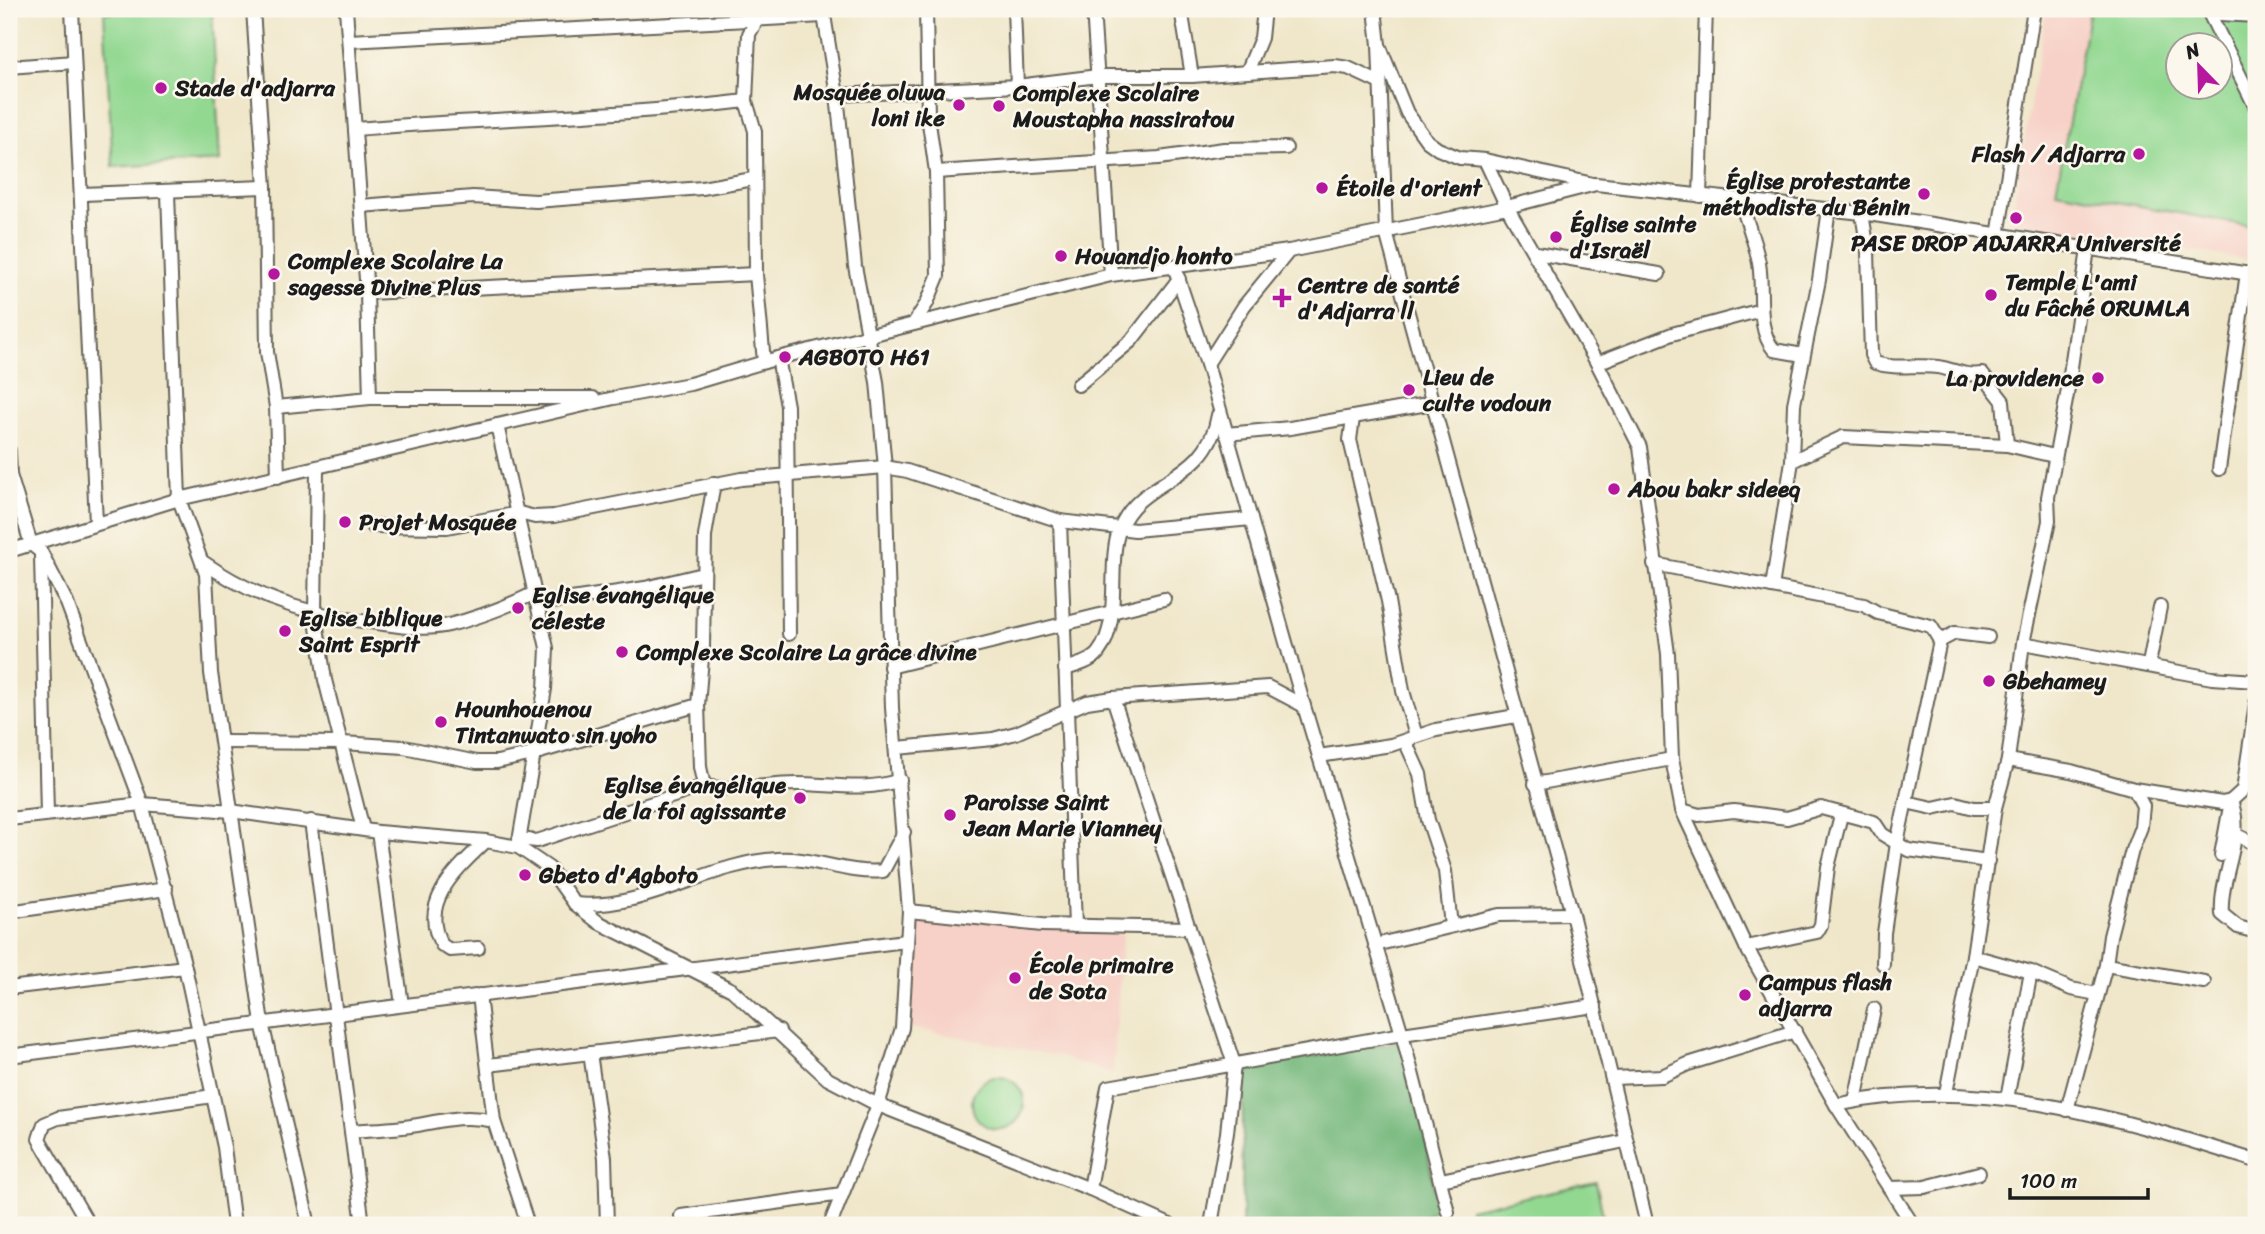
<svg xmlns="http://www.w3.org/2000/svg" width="2265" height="1234" font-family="Sriracha,sans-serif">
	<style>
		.built { fill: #f7d1c7; fill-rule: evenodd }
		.green { fill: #92d891; stroke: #577a56; stroke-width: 2; fill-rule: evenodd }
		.forest { fill: #75b87b; stroke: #486a4c; stroke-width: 2 }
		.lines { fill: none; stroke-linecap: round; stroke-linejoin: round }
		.minor-casing { stroke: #666359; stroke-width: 16 }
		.minor { stroke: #fff; stroke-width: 12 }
		.poi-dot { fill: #b5179e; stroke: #fbf7ec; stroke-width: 2.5 }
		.labels { text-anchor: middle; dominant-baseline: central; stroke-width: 5; stroke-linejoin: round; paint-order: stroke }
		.poi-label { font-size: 23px; font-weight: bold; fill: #1c1c1c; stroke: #fbf7ec; text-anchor: start }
	</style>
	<rect width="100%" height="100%" fill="#fbf7ec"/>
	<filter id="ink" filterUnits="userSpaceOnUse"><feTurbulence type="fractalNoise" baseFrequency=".0143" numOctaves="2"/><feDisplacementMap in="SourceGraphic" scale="14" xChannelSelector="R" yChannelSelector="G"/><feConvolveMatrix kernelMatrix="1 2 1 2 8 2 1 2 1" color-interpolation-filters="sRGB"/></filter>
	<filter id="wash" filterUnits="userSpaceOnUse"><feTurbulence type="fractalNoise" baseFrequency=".00686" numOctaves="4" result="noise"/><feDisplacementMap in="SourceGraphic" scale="28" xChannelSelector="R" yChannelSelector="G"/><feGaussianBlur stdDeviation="1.57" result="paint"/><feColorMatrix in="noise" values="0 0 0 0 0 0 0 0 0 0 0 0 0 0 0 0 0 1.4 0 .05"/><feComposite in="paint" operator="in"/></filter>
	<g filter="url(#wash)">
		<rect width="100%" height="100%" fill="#f0e7ca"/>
		<!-- built -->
		<g class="built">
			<path d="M 2046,9 L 2256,9 L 2256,261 L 2011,221 ZM 2178,46 L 2220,46 L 2220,88 L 2178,88 Z"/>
			<path d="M 913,911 L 1123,929 L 1113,1074 L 1058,1056 L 907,1027 Z"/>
		</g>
		<!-- green -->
		<g class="green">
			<path d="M 179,9 L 212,9 L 220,161 L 113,167 L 104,13 Z"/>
			<path d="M 2090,9 L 2256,9 L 2256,227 L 2056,191 ZM 2178,46 L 2220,46 L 2220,88 L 2178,88 Z"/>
			<circle cx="998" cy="1103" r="26"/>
			<path d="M 1596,1182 L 1605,1225 L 1472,1225 L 1469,1209 Z"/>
		</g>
		<!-- forest -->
		<path class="forest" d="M 1409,1040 L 1437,1207 L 1414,1225 L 1242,1225 L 1243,1069 Z"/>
	</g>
	<g filter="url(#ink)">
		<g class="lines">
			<defs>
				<g id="minor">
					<path d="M 72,9 L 96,523"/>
					<path d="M 253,9 L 265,187 L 267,352 L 276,407 L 278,477"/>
					<path d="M 346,9 L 367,293 L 370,398"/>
					<path d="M 823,9 L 837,95 L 855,266 L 877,382 L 885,467 L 892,708 L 909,911 L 902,1028 L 878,1105 L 830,1225"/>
					<path d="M 1014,9 L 1017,86"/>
					<path d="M 1093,9 L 1111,275"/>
					<path d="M 1181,9 L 1192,76"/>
					<path d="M 1375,9 L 1379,45 L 1407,113 L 1427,141 L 1438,149 L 1460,158 L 1485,160 L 1593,184"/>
					<path d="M 2207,9 L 2256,108"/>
					<path d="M 2207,9 L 2221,14 L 2256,16"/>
					<path d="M 757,20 L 749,34 L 746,101 L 755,131 L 756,274 L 764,362"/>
					<path d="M 349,41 L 823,16"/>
					<path d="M 1379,45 L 1386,232 L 1572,914 L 1647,1225"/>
					<path d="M 9,67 L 74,62"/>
					<path d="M 1247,72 L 1261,38 L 1264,9"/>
					<path d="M 837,95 L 1017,86 L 1098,76 L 1192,76 L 1335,66 L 1348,68 L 1378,82"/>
					<path d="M 355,129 C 485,118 616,117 746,101"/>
					<path d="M 1485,160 L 1507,207 L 1597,363 L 1640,447 L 1668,654 L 1672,759 L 1682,810 L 1746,947 L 1836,1105 L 1913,1225"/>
					<path d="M 936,172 L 1159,158 L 1224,149 L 1286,148"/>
					<path d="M 168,193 L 179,499 L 206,574 L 211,673 L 262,1023 L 309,1225"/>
					<path d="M 82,194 L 265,187"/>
					<path d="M 1700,196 L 1706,9"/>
					<path d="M 1740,199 C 1746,220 1755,242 1759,263 C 1764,291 1755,327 1774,350 L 1803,355"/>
					<path d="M 361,206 L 473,197 L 536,201 L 702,188 L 753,179"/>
					<path d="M 1862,213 L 1868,251 L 1871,355 L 1875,363 C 1896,370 1917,364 1938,367 C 1956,370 1962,376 1982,374 L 2003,401 L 2007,445"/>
					<path d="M 1998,236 L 2034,9"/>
					<path d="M 1536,253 L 1659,274"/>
					<path d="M 1174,266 L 1207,364 L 1304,706 L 1402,1034 L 1448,1212"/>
					<path d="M 367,293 L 756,274"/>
					<path d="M 914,323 L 927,303 L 938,276 L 936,172 L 928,116 L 926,9"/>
					<path d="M 778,358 L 787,406 L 789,634"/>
					<path d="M 1597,363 L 1672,334 L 1761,310"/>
					<path d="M 1207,364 L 1244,306 L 1289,251"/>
					<path d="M 1078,385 L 1131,341 L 1179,279"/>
					<path d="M 276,407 L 370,398 L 593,398"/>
					<path d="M 1353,418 L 1350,440 L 1388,601 L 1403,691 L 1416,736"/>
					<path d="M 497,425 L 547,648 L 545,689 L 518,847"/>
					<path d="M 1226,434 L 1290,428 L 1433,403"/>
					<path d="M 9,451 L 10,475 L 31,544 L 41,552 L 67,603 L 142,804 L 185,967 L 224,1147 L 234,1225"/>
					<path d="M 1792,461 L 1843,437 L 2007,445 L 2054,456"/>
					<path d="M 2219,469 L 2247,273"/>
					<path d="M 317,470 L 315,614 L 325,680 L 363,829"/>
					<path d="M 1060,521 L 1075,926"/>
					<path d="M 372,526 L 447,527 L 519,513 L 535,517 L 554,516 L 741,479 L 885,467 L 907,471 L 1060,521 L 1135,530 L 1251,519"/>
					<path d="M 9,551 L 179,499 L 614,398 L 690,384 L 778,358 L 1111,275 L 1289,251 L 1507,207 L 1596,184 L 1862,213 L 2256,275"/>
					<path d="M 41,556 L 47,814"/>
					<path d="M 203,562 C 261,602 315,616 384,624 C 405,627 428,630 449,625 C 478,618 508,606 535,593"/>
					<path d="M 1654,564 L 1864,605 L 1878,613 L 1931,626 L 1940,641"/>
					<path d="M 1772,587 L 1792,461 L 1794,404 L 1819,280 L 1829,209"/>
					<path d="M 538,604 L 645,588 L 703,574"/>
					<path d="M 2023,643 L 2212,678 L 2256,681"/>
					<path d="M 2149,664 L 2160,607"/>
					<path d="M 890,667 L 1164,599"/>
					<path d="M 1065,669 C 1075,666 1091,662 1098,653 C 1123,621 1106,563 1120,528 C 1141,476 1207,483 1218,415"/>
					<path d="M 1113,698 L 1234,1064 L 1227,1133 L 1211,1225"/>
					<path d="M 1405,741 L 1420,774 L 1428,820 L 1445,871 L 1451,926"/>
					<path d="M 223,742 L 343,743 L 404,747 L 477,762 L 497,762 L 533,754 L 698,705"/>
					<path d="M 897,748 L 993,739 L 1016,733 L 1087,702 L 1113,698 L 1268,687 L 1304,706"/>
					<path d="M 1319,756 L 1391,745 L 1436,730 L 1516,716"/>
					<path d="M 2008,760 L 2071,771 L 2134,789 L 2222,803 L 2231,801 C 2246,838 2219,876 2222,914 L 2238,927 L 2256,932"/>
					<path d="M 1535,784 L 1672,759"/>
					<path d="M 704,786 C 735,792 766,784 797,784 C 832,784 865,792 900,780"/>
					<path d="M 1906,802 L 1933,808 L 1955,803 L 1974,808 L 1995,808"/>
					<path d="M 1682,810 L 1699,815 L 1734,811 L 1787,818 L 1821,808 L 1874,822 L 1882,834 L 1908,850 L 1988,861"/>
					<path d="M 9,819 L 142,804 L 231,811 L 378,832 L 486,841 L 518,847 L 549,868 L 575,904 L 598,922 L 732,990 L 828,1079 L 878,1105 L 1090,1189 L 1170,1225"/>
					<path d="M 311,821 L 363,1225"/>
					<path d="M 378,832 L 402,1005"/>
					<path d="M 2234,834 L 2256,844"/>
					<path d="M 519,839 L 537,841 L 704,786 L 700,767 L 698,705 L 703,646 L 705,536 L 714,483"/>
					<path d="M 2221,855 L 2231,801 L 2243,790 L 2256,703"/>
					<path d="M 575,904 C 644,911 708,863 777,859 C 812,856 847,875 883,871 L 904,832"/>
					<path d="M 909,911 L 1042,925 L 1189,928"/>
					<path d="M 9,912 L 166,889"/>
					<path d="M 1375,945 L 1499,915 L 1572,914"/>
					<path d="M 1746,947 L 1817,932 L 1821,925 L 1828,867 L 1841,815"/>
					<path d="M 478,948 L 450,950 L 442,945 C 417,903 458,868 486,841"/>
					<path d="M 1973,956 L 2031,972 L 2071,989 L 2097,994"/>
					<path d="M 1883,964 L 1884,933 L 1897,843 L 1940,641 L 1955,633 L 1988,637"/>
					<path d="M 2106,965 L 2204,982"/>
					<path d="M 9,988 L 185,967"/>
					<path d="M 479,995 L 494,1121"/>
					<path d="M 590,1053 L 605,1158 L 607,1225"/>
					<path d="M 9,1056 L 905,941"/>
					<path d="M 488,1065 L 779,1031"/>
					<path d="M 1613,1078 L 1662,1076 L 1688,1064 L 1795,1031"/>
					<path d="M 1946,1093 L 1973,956 L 1995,808 L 2008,760 L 2023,643 L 2049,521 L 2048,497 L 2067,395 L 2088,249"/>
					<path d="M 2007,1099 L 2031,972"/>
					<path d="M 1855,1101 L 1874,1009"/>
					<path d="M 1836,1105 C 1979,1074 2122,1119 2256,1161"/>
					<path d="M 2067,1110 L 2106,965 L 2110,936 L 2132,850 L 2141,827 L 2143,806 L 2134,789"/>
					<path d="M 351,1131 C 374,1129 400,1129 423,1124 C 448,1119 468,1115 494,1121 L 528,1225"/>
					<path d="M 1441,1180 L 1625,1141"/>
					<path d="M 1889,1188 L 1925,1187 L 1979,1173"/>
					<path d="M 1090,1189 L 1108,1087 L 1402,1034 L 1595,1006"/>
					<path d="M 681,1216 L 842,1194"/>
					<path d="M 89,1225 L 39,1139 L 44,1124 L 58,1118 L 213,1096"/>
				</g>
			</defs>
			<!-- minor casing -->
			<use href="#minor" class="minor-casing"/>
			<!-- minor -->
			<use href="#minor" class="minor"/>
		</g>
	</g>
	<!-- markers -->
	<g class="poi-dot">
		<circle cx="161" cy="88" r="7"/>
		<circle cx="959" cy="105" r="7"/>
		<circle cx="999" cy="106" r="7"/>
		<circle cx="2139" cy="154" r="7"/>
		<circle cx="1322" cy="188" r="7"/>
		<circle cx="1924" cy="194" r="7"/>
		<circle cx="2016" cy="218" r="7"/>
		<circle cx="1556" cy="237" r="7"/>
		<circle cx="1061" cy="256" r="7"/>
		<circle cx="274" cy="274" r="7"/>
		<circle cx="1991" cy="295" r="7"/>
		<path d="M1278.5 287.5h7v7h7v7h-7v7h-7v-7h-7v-7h7z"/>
		<circle cx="785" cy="357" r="7"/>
		<circle cx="2098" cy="378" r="7"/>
		<circle cx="1409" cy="390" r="7"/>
		<circle cx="1614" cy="489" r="7"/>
		<circle cx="345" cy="522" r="7"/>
		<circle cx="518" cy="608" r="7"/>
		<circle cx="285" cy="631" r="7"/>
		<circle cx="622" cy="652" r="7"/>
		<circle cx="1989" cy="681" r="7"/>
		<circle cx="441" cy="722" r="7"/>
		<circle cx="800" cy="798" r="7"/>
		<circle cx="950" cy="815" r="7"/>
		<circle cx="525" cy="875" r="7"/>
		<circle cx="1015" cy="978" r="7"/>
		<circle cx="1745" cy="995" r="7"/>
	</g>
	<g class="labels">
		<!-- poi labels -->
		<g class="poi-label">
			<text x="175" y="88">Stade d'adjarra</text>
			<text x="945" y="92" text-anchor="end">Mosquée oluwa<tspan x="945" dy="26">loni ike</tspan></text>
			<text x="1013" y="93">Complexe Scolaire<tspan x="1013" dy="26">Moustapha nassiratou</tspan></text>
			<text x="2125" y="154" text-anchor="end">Flash / Adjarra</text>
			<text x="1910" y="181" text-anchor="end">Église protestante<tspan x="1910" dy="26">méthodiste du Bénin</tspan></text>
			<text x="1336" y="188">Étoile d'orient</text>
			<text x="1570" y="224">Église sainte<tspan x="1570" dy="26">d'Israël</tspan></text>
			<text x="2016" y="243" text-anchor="middle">PASE DROP ADJARRA Université</text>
			<text x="1075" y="256">Houandjo honto</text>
			<text x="288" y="261">Complexe Scolaire La<tspan x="288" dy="26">sagesse Divine Plus</tspan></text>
			<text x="2005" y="282">Temple L'ami<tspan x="2005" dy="26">du Fâché ORUMLA</tspan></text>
			<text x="1298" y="285">Centre de santé<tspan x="1298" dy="26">d'Adjarra ll</tspan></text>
			<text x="799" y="357">AGBOTO H61</text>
			<text x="1423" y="377">Lieu de<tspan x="1423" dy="26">culte vodoun</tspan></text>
			<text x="2084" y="378" text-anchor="end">La providence</text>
			<text x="1628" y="489">Abou bakr sideeq</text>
			<text x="359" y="522">Projet Mosquée</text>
			<text x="532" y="595">Eglise évangélique<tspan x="532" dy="26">céleste</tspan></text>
			<text x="299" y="618">Eglise biblique<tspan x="299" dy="26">Saint Esprit</tspan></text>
			<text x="636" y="652">Complexe Scolaire La grâce divine</text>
			<text x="2003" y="681">Gbehamey</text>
			<text x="455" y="709">Hounhouenou<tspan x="455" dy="26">Tintanwato sin yoho</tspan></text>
			<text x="786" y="785" text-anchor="end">Eglise évangélique<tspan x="786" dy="26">de la foi agissante</tspan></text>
			<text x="964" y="802">Paroisse Saint<tspan x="964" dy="26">Jean Marie Vianney</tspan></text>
			<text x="539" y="875">Gbeto d'Agboto</text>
			<text x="1029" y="965">École primaire<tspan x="1029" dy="26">de Sota</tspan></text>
			<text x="1759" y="982">Campus flash<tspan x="1759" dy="26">adjarra</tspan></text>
		</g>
	</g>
	<!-- margin -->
	<rect width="2265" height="1234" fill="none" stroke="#fbf7ec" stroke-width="35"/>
	<!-- north arrow -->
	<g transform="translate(2199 66) rotate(337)"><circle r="33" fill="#fbf7ec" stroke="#a29f99" stroke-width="2"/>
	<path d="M0-5L12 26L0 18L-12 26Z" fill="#b5179e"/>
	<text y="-10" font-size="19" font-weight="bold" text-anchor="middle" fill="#1c1c1c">N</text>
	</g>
	<!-- scale -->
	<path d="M2010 1188v10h138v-10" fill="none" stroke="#1c1c1c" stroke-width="3.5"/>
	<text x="2020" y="1188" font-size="21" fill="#1c1c1c" stroke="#fbf7ec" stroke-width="5" paint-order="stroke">100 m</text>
</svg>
